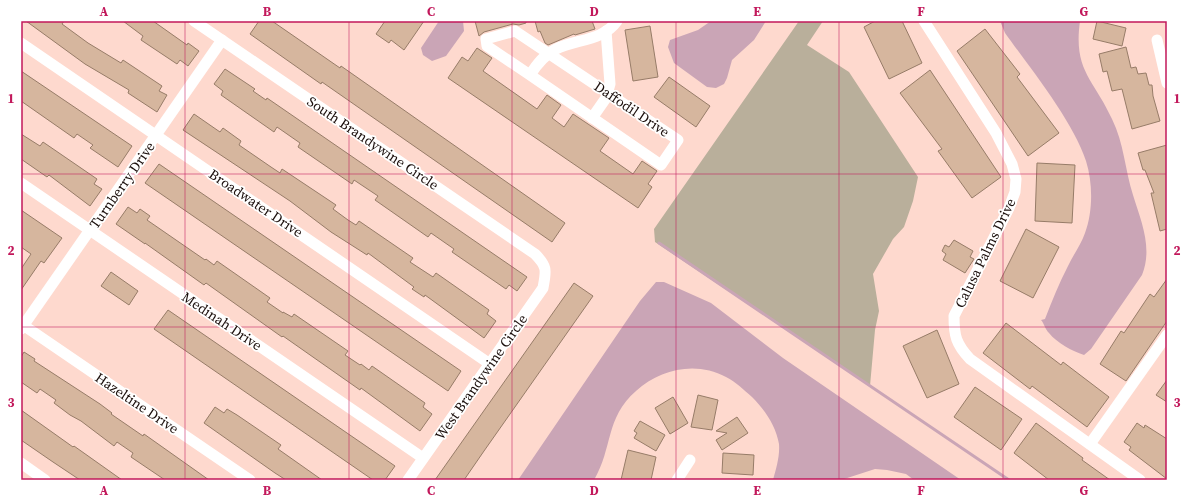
<svg xmlns="http://www.w3.org/2000/svg" width="1188" height="501" font-family="'Source Serif 4',serif">
	<style>
		.green { fill: #b9af9b }
		.water { fill: #caa5b6 }
		.lines { fill: none; stroke-linecap: round; stroke-linejoin: round }
		.stream { stroke: #caa5b6; stroke-width: 3 }
		.building { fill: #d6b69e; stroke: #977c68 }
		.minor { stroke: #fff; stroke-width: 11 }
		.grid { fill: none; stroke: #c2185b; stroke-width: 1; stroke-opacity: 0.55 }
		.labels { text-anchor: middle; dominant-baseline: central; stroke-width: 3.5; stroke-linejoin: round; paint-order: stroke }
		.street-label { font-size: 14px; fill: #1a0e0b; stroke: #fff }
		.neatline { fill: none; stroke: #c2185b; stroke-width: 1.5 }
		.grid-label { font-size: 13px; text-anchor: middle; font-weight: bold; fill: #c2185b }
	</style>
	<rect width="100%" height="100%" fill="#fed9ce"/>
	<!-- green -->
	<path class="green" d="M 799,21 L 823,21 L 807,45 L 849,72 L 918,177 L 913,201 L 904,227 L 893,239 L 873,274 L 879,311 L 875,330 L 870,386 L 655,242 L 654,229 Z"/>
	<!-- water -->
	<g class="water">
		<path d="M 439,21 L 463,21 L 464,31 L 446,56 L 432,61 L 423,55 L 421,48 Z"/>
		<path d="M 711,21 L 766,21 L 754,40 L 732,60 L 727,78 L 724,84 L 716,88 L 707,87 L 674,63 L 668,47 L 670,40 L 698,30 Z"/>
		<path d="M 1000,21 L 1080,21 C 1073,71 1094,79 1112,119 C 1124,143 1125,170 1133,195 C 1141,221 1153,248 1142,275 L 1091,349 L 1084,355 C 1072,351 1057,343 1049,333 C 1045,329 1044,323 1041,320 L 1045,319 C 1052,301 1059,283 1068,266 C 1073,255 1081,245 1085,233 C 1093,212 1093,183 1086,161 C 1073,121 1030,68 1005,33 Z"/>
		<path d="M 656,282 L 664,282 L 711,303 L 783,358 L 961,480 L 914,480 L 906,474 L 887,470 L 875,469 L 841,480 L 773,480 C 776,469 780,456 779,444 C 776,426 765,410 752,397 C 744,390 736,382 726,377 C 696,361 660,369 636,391 C 605,418 613,448 594,480 L 518,480 L 640,301 Z"/>
	</g>
	<g class="lines">
		<!-- stream -->
		<path class="stream" d="M 659,243 L 1009,480"/>
	</g>
	<!-- building -->
	<g class="building">
		<path d="M 26,21 L 64,21 L 62,24 L 88,43 L 121,63 L 123,60 L 162,86 L 159,91 L 167,95 L 157,112 L 128,93 L 129,90 L 85,64 Z"/>
		<path d="M 123,21 L 153,21 L 187,45 L 188,43 L 199,51 L 188,66 L 180,60 L 177,64 L 141,40 L 143,36 Z"/>
		<path d="M 259,21 L 272,21 L 340,68 L 341,66 L 565,223 L 552,242 L 322,82 L 321,84 L 250,34 Z"/>
		<path d="M 385,21 L 424,21 L 404,50 L 391,40 L 389,43 L 376,34 Z"/>
		<path d="M 475,21 L 526,21 L 526,23 L 519,25 L 513,24 L 484,32 L 479,36 Z"/>
		<path d="M 535,21 L 592,21 L 595,29 L 575,35 L 574,34 L 548,45 L 545,43 L 540,31 L 538,32 Z"/>
		<path d="M 875,21 L 902,21 L 922,63 L 889,79 L 864,27 Z"/>
		<path d="M 1097,21 L 1126,28 L 1122,46 L 1093,39 Z"/>
		<path d="M 650,26 L 658,77 L 633,81 L 625,30 Z"/>
		<path d="M 985,29 L 1020,74 L 1017,77 L 1059,133 L 1028,156 L 957,51 Z"/>
		<path d="M 1126,47 L 1131,68 L 1136,67 L 1138,74 L 1146,73 L 1149,85 L 1152,85 L 1153,96 L 1160,121 L 1132,129 L 1122,89 L 1112,91 L 1107,71 L 1103,72 L 1099,54 Z"/>
		<path d="M 477,48 L 492,58 L 483,71 L 537,109 L 547,95 L 561,105 L 552,118 L 564,127 L 573,114 L 609,138 L 600,151 L 633,174 L 642,161 L 657,171 L 648,184 L 652,187 L 638,208 L 448,78 L 462,57 L 468,61 Z"/>
		<path d="M 225,69 L 255,89 L 253,91 L 266,100 L 267,98 L 527,277 L 517,291 L 509,285 L 506,289 L 452,252 L 454,249 L 431,233 L 428,237 L 375,200 L 378,196 L 354,180 L 352,184 L 298,147 L 300,143 L 277,127 L 274,132 L 221,95 L 223,91 L 214,84 Z"/>
		<path d="M 930,70 L 1001,177 L 972,198 L 938,151 L 942,149 L 900,93 Z"/>
		<path d="M 21,71 L 132,146 L 118,167 L 90,148 L 93,145 L 77,134 L 74,138 L 21,101 Z"/>
		<path d="M 669,77 L 710,106 L 696,127 L 654,97 Z"/>
		<path d="M 194,114 L 220,132 L 223,128 L 241,141 L 239,145 L 271,167 L 280,173 L 282,169 L 336,205 L 333,209 L 348,220 L 356,225 L 359,221 L 413,258 L 410,262 L 433,277 L 436,273 L 489,310 L 487,314 L 496,321 L 484,338 L 425,295 L 424,297 L 412,289 L 414,287 L 368,253 L 367,255 L 331,232 L 290,201 L 183,130 Z"/>
		<path d="M 21,134 L 40,146 L 43,142 L 97,179 L 94,184 L 102,189 L 90,206 L 49,175 L 47,177 L 21,159 Z"/>
		<path d="M 1167,145 L 1167,229 L 1160,231 L 1151,193 L 1154,193 L 1145,170 L 1143,170 L 1138,153 Z"/>
		<path d="M 1037,163 L 1075,165 L 1072,223 L 1035,221 Z"/>
		<path d="M 159,164 L 461,371 L 448,391 L 145,183 Z"/>
		<path d="M 128,207 L 137,213 L 140,209 L 150,216 L 147,220 L 205,260 L 206,259 L 214,265 L 217,261 L 270,298 L 267,302 L 283,313 L 283,312 L 292,317 L 294,314 L 348,351 L 345,355 L 360,365 L 361,364 L 369,370 L 372,366 L 425,403 L 423,407 L 432,414 L 420,431 L 361,388 L 360,390 L 283,336 L 282,337 L 206,283 L 204,285 L 145,243 L 145,244 L 116,224 Z"/>
		<path d="M 21,210 L 62,238 L 44,263 L 41,261 L 21,290 L 21,269 L 31,254 L 21,247 Z"/>
		<path d="M 1026,229 L 1059,247 L 1033,298 L 1000,281 Z"/>
		<path d="M 954,240 L 973,251 L 970,257 L 974,259 L 965,273 L 943,260 L 946,254 L 942,251 L 945,245 L 949,247 Z"/>
		<path d="M 111,272 L 138,291 L 129,305 L 101,286 Z"/>
		<path d="M 1167,279 L 1167,321 L 1126,381 L 1100,364 L 1121,331 L 1124,333 L 1150,294 L 1154,297 Z"/>
		<path d="M 574,283 L 593,296 L 484,451 L 464,480 L 435,480 Z"/>
		<path d="M 168,310 L 395,466 L 385,480 L 373,480 L 154,329 Z"/>
		<path d="M 1006,323 L 1061,365 L 1063,362 L 1109,397 L 1087,427 L 1032,386 L 1030,389 L 983,353 Z"/>
		<path d="M 937,330 L 959,384 L 927,398 L 903,346 Z"/>
		<path d="M 24,352 L 35,359 L 34,361 L 100,404 L 112,413 L 111,414 L 143,436 L 144,434 L 209,480 L 165,480 L 131,457 L 133,453 L 117,442 L 114,446 L 81,421 L 70,415 L 54,403 L 56,400 L 40,389 L 37,393 L 21,382 L 21,357 Z"/>
		<path d="M 1167,380 L 1167,402 L 1156,395 Z"/>
		<path d="M 975,387 L 1022,419 L 1001,450 L 954,417 Z"/>
		<path d="M 698,395 L 718,400 L 712,430 L 691,427 Z"/>
		<path d="M 673,397 L 688,423 L 670,434 L 655,408 Z"/>
		<path d="M 215,407 L 224,413 L 227,409 L 237,415 L 281,445 L 278,449 L 322,480 L 286,480 L 275,473 L 204,423 Z"/>
		<path d="M 21,410 L 73,447 L 74,446 L 122,480 L 80,480 L 53,462 L 21,440 Z"/>
		<path d="M 737,417 L 748,433 L 722,450 L 716,440 L 727,433 L 716,431 Z"/>
		<path d="M 640,421 L 665,435 L 656,451 L 634,438 L 637,433 L 634,431 Z"/>
		<path d="M 1036,423 L 1083,458 L 1082,460 L 1110,480 L 1049,480 L 1014,453 Z"/>
		<path d="M 1137,423 L 1144,428 L 1145,425 L 1167,439 L 1167,479 L 1129,450 L 1131,447 L 1124,442 Z"/>
		<path d="M 628,450 L 656,457 L 651,480 L 621,480 Z"/>
		<path d="M 723,453 L 754,455 L 753,475 L 722,473 Z"/>
	</g>
	<g class="lines">
		<!-- minor -->
		<g class="minor">
			<path d="M 194,21 L 535,254 C 548,267 546,271 543,288 L 408,480"/>
			<path d="M 924,21 L 996,133 L 1012,164 L 1016,179 L 1015,192 L 1009,208 L 954,316 C 954,336 956,344 970,359 L 1140,480"/>
			<path d="M 1157,40 L 1167,83"/>
			<path d="M 21,43 L 490,364"/>
			<path d="M 530,75 L 487,46 L 486,39 L 515,31 L 678,140 L 661,165 L 530,75 C 537,64 544,55 556,49 C 576,39 603,41 617,21"/>
			<path d="M 592,118 L 606,98 L 610,84 L 606,31"/>
			<path d="M 21,183 L 423,458"/>
			<path d="M 23,325 L 250,480"/>
			<path d="M 21,329 L 222,40"/>
			<path d="M 1090,444 L 1167,335"/>
			<path d="M 21,463 L 45,480"/>
			<path d="M 677,480 L 690,460"/>
		</g>
	</g>
	<!-- grid -->
	<path class="grid" d="M 185,21 L 185,480M 349,21 L 349,480M 512,21 L 512,480M 676,21 L 676,480M 839,21 L 839,480M 1003,21 L 1003,480M 21,174 L 1167,174M 21,327 L 1167,327"/>
	<g class="labels">
		<!-- street labels -->
		<g class="street-label">
			<text transform="translate(632 109) rotate(34)">Daffodil Drive</text>
			<text transform="translate(373 143) rotate(34)">South Brandywine Circle</text>
			<text transform="translate(122 185) rotate(-55)">Turnberry Drive</text>
			<text transform="translate(256 203) rotate(34)">Broadwater Drive</text>
			<text transform="translate(985 253) rotate(-64)">Calusa Palms Drive</text>
			<text transform="translate(222 321) rotate(34)">Medinah Drive</text>
			<text transform="translate(481 377) rotate(-55)">West Brandywine Circle</text>
			<text transform="translate(137 403) rotate(34)">Hazeltine Drive</text>
		</g>
	</g>
	<!-- border -->
	<rect width="1188" height="501" fill="none" stroke="#ffffff" stroke-width="44"/>
	<rect x="22" y="22" width="1144" height="457" class="neatline"/>
	<g class="grid-label">
		<text x="104" y="16">A</text>
		<text x="267" y="16">B</text>
		<text x="431" y="16">C</text>
		<text x="594" y="16">D</text>
		<text x="757" y="16">E</text>
		<text x="921" y="16">F</text>
		<text x="1084" y="16">G</text>
		<text x="11" y="103">1</text>
		<text x="1177" y="103">1</text>
		<text x="11" y="255">2</text>
		<text x="1177" y="255">2</text>
		<text x="11" y="407">3</text>
		<text x="1177" y="407">3</text>
		<text x="104" y="495">A</text>
		<text x="267" y="495">B</text>
		<text x="431" y="495">C</text>
		<text x="594" y="495">D</text>
		<text x="757" y="495">E</text>
		<text x="921" y="495">F</text>
		<text x="1084" y="495">G</text>
	</g>
</svg>
